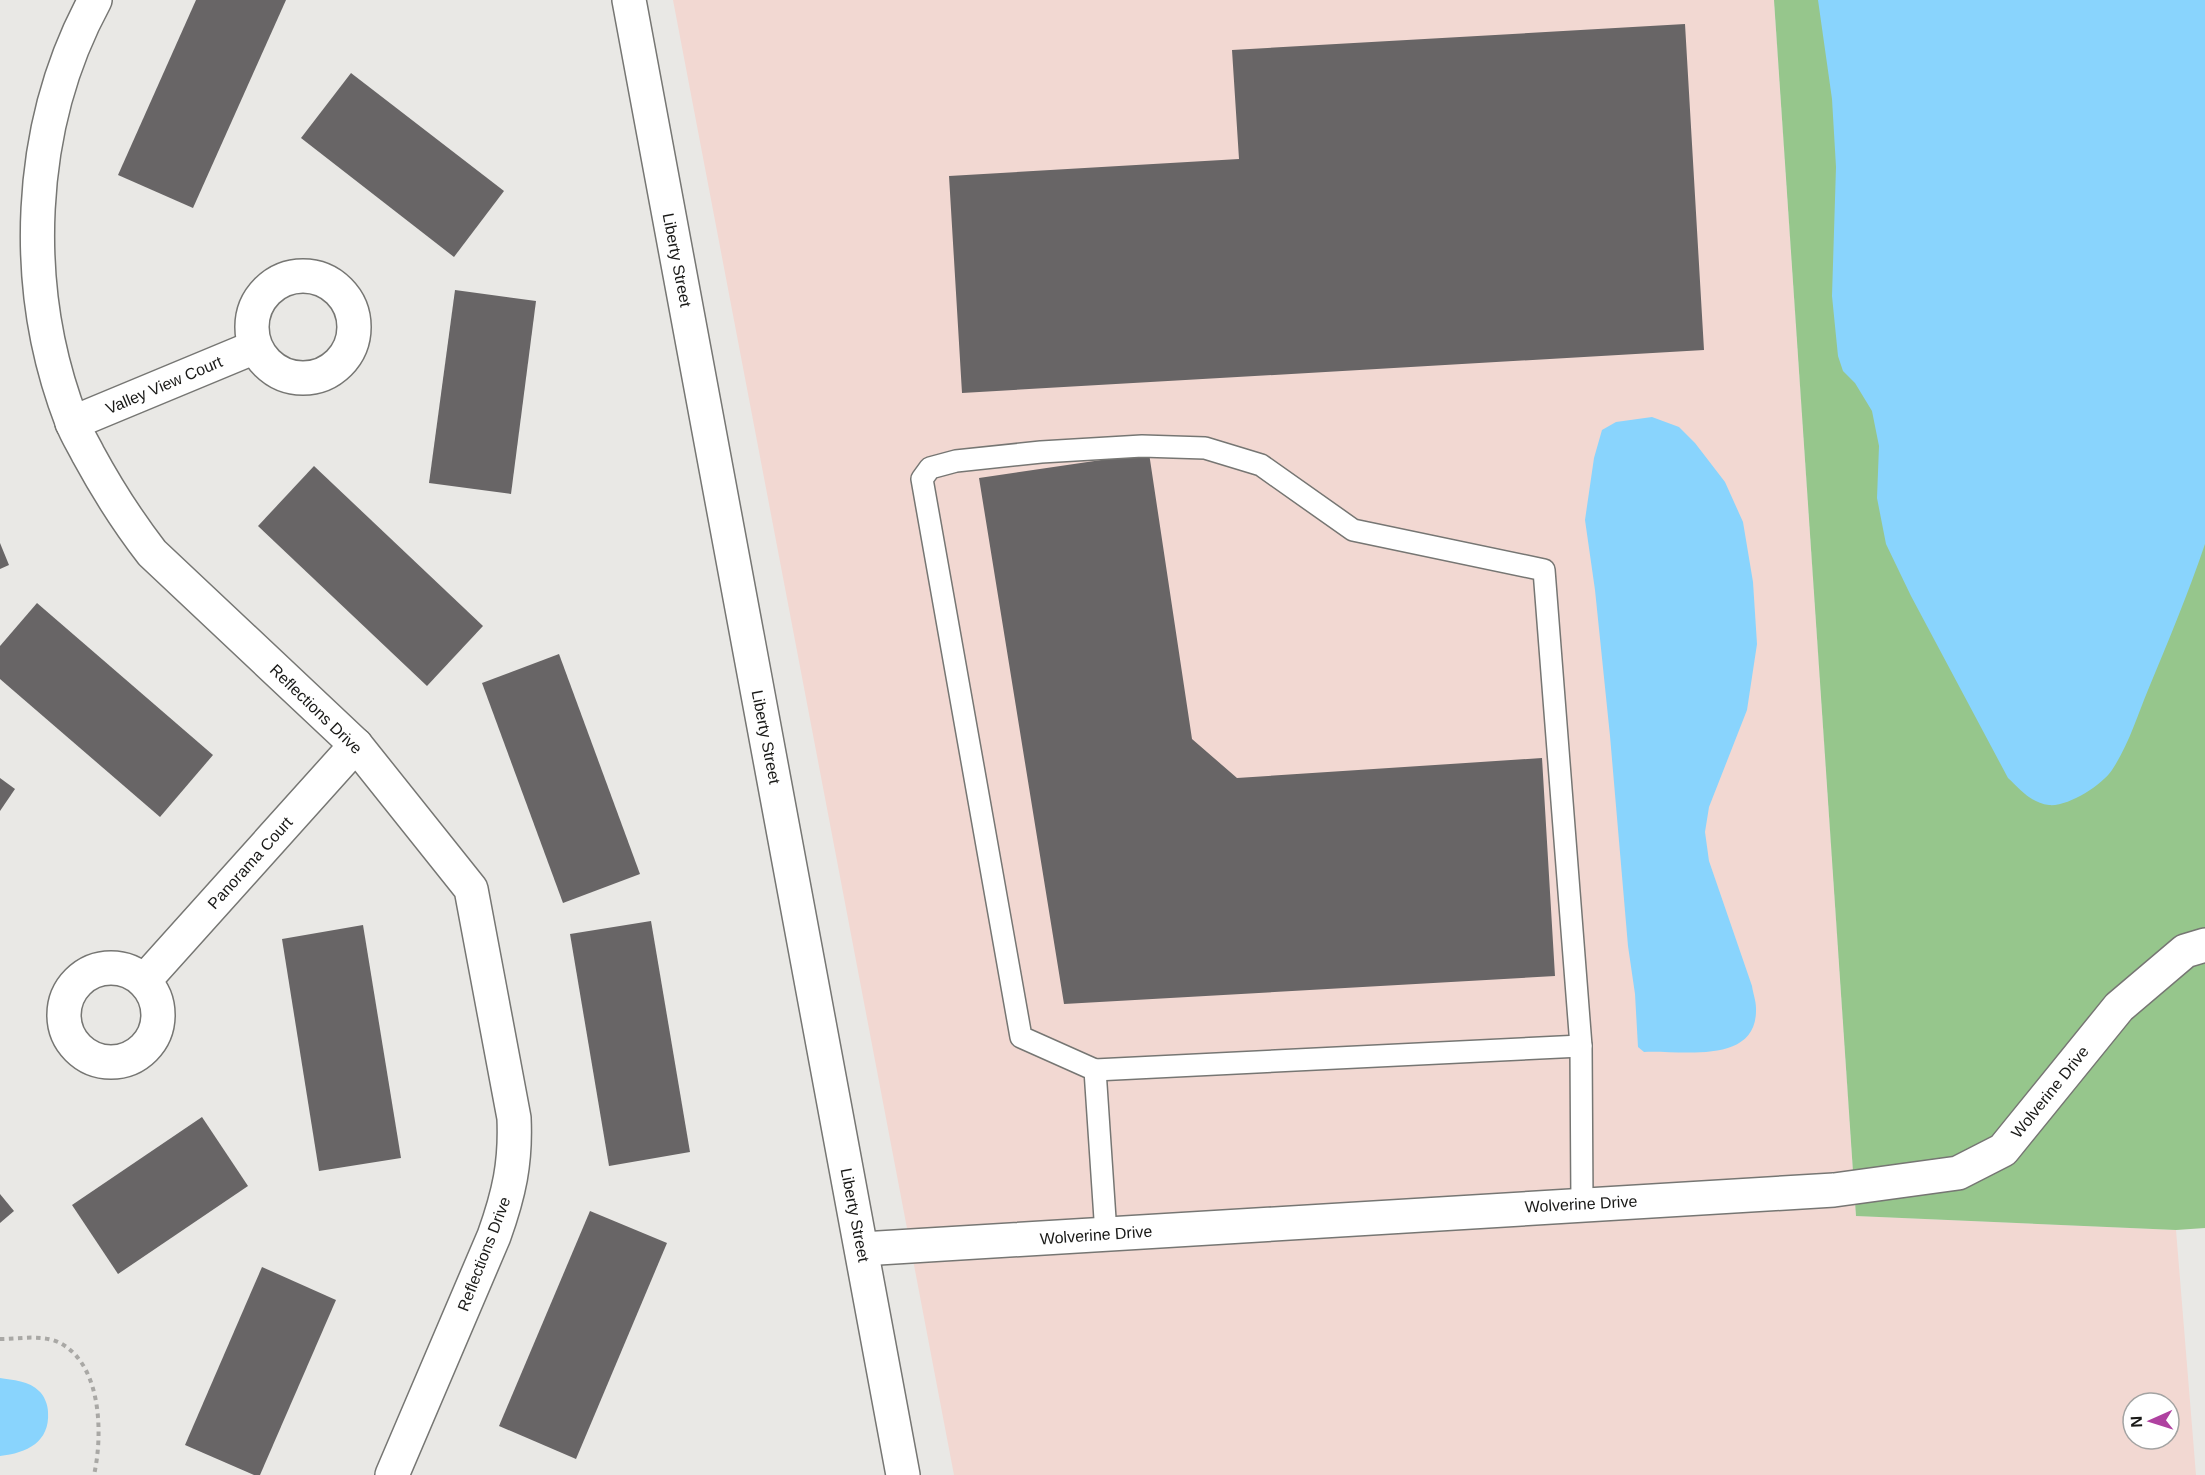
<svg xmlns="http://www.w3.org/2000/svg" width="2205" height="1475" font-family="Helvetica,sans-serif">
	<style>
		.industrial { fill: #f2d8d2; fill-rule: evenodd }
		.green { fill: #96c68c }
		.water { fill: #89d4fd }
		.building { fill: #686566 }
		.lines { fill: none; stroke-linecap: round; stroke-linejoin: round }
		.service-casing { stroke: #767673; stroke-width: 24 }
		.minor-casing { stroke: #767673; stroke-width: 36 }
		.tertiary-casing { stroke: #767673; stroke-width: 36 }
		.path { stroke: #a9a8a5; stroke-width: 4; stroke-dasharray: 4.5 4.5; stroke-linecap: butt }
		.service { stroke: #fff; stroke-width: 21 }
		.minor { stroke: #fff; stroke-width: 33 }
		.tertiary { stroke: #fff; stroke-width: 33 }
		.labels { text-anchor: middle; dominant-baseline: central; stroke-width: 6; stroke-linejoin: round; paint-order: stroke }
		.street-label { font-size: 16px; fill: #191917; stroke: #fff }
	</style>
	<rect width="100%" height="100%" fill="#e9e8e5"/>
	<!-- industrial -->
	<path class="industrial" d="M 673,0 L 1774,0 L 1856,1216 L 2176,1230 L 2196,1475 L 954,1475 ZM 2133,1403 L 2169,1403 L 2169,1439 L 2133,1439 Z"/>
	<!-- green -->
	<path class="green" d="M 1774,0 L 2205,0 L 2205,1228 L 2176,1230 L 1856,1216 Z"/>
	<!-- water -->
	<g class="water">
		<path d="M 1818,0 L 2205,0 L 2205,544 C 2188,594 2168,642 2148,690 C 2137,717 2128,746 2112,770 C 2102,785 2068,807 2049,805 C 2031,803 2021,790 2008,778 L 1911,596 L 1886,544 L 1877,498 L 1879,446 L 1872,411 L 1855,383 L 1843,371 L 1838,356 L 1832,296 L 1836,167 L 1832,99 Z"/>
		<path d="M 1652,417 L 1679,427 L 1695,443 L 1725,482 L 1743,522 L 1753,582 L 1757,644 L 1747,710 L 1709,807 L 1705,832 L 1709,861 L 1752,986 C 1753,993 1756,1001 1756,1008 C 1758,1066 1681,1050 1644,1052 L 1638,1047 L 1635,994 L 1628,946 L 1610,736 L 1595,590 L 1585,520 L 1594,458 L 1602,430 L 1616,422 Z"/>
		<path d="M 0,1378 C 12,1380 30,1381 39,1391 C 44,1395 48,1405 48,1412 C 50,1442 27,1453 0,1456 Z"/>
	</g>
	<!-- building -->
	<g class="building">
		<path d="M 196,0 L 286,0 L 193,208 L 118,175 Z"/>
		<path d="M 1685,24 L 1704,350 L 962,393 L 949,176 L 1239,159 L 1232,50 Z"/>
		<path d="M 351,73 L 504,191 L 454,257 L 301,138 Z"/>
		<path d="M 455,290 L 536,301 L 511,494 L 429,483 Z"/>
		<path d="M 1149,453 L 1192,739 L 1237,778 L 1542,758 L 1555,976 L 1064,1004 L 979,478 Z"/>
		<path d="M 314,466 L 483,626 L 427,686 L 258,526 Z"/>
		<path d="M 0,543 L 9,565 L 0,569 Z"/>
		<path d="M 37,603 L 213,755 L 160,817 L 0,679 L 0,646 Z"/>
		<path d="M 559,654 L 640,874 L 563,903 L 482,683 Z"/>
		<path d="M 0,778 L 15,789 L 0,811 Z"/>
		<path d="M 651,921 L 690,1152 L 609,1166 L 570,934 Z"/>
		<path d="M 363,925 L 401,1158 L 319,1171 L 282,939 Z"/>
		<path d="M 202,1117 L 248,1186 L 118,1274 L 72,1205 Z"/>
		<path d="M 0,1194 L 14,1211 L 0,1223 Z"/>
		<path d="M 590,1211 L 667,1243 L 576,1459 L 499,1426 Z"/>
		<path d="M 262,1267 L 336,1300 L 260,1475 L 254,1475 L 185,1445 Z"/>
	</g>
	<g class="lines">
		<defs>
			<g id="service">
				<path d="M 1095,1070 L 1581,1046"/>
				<path d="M 1106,1234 L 1095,1070 L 1021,1037 L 922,479 L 930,468 L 956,461 L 1041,452 L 1142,446 L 1205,448 L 1261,465 L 1353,530 L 1544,570 L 1581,1046 L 1582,1204"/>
			</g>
			<g id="minor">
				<path d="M 95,0 C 26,127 20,288 72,422 C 76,433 83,444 88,454 C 107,489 128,522 152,553 L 356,745 L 471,889 L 514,1118 C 516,1163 509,1194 494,1236 L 392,1475"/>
				<circle cx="303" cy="327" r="51"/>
				<path d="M 72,423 L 255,347"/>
				<circle cx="111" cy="1015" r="47"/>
				<path d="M 144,981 L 356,745"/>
				<path d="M 862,1249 L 1834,1190 L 1958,1173 L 2003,1150 L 2119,1007 L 2185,951 L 2205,945"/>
			</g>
			<path id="tertiary" d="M 629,0 L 903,1475"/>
		</defs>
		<!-- service casing -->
		<use href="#service" class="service-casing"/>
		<!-- minor casing -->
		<use href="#minor" class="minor-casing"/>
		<!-- tertiary casing -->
		<use href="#tertiary" class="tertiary-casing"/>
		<!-- path -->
		<path class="path" d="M 0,1339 C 19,1339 43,1334 60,1343 C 102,1365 103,1435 94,1475"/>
		<!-- service -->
		<use href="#service" class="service"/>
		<!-- minor -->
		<use href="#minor" class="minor"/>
		<!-- tertiary -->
		<use href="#tertiary" class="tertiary"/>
	</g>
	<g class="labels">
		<!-- street labels -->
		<g class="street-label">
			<text transform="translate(677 260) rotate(79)">Liberty Street</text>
			<text transform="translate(164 385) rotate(-23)">Valley View Court</text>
			<text transform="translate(316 709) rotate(44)">Reflections Drive</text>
			<text transform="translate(766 737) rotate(79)">Liberty Street</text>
			<text transform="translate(250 863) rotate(-48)">Panorama Court</text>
			<text transform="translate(2050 1092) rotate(-51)">Wolverine Drive</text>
			<text transform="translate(1581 1204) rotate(-3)">Wolverine Drive</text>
			<text transform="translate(855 1215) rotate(79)">Liberty Street</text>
			<text transform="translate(1096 1235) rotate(-4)">Wolverine Drive</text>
			<text transform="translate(484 1254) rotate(-69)">Reflections Drive</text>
		</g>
	</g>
	<!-- north arrow -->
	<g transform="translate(2151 1421) rotate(267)"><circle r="28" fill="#ffffff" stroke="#a3a3a2" stroke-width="1.5"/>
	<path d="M0-4.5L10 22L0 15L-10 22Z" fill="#af41a0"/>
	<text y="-9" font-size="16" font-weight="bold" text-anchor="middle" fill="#191917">N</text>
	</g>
</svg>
